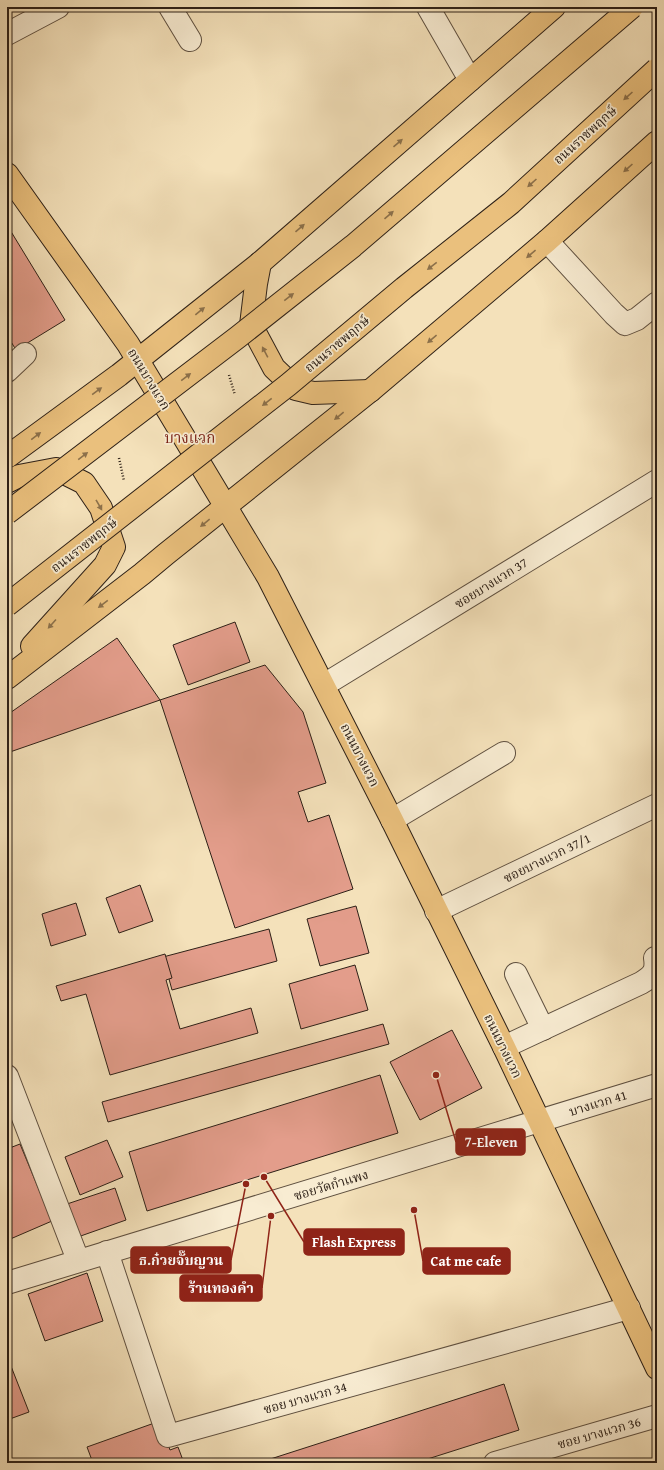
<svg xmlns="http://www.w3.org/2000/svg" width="664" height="1470" font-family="'Gentium Book Plus','Noto Serif Thai',serif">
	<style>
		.building { fill: #e39d8b; stroke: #2d2017 }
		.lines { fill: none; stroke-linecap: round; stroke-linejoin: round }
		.minor-casing { stroke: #5f5040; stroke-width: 24 }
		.major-casing { stroke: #2d2017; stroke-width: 24 }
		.path { stroke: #2d2017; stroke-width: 2.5; stroke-dasharray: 1 2; stroke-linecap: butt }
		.minor { stroke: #f8ecd2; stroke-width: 22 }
		.major { stroke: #eac07d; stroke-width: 22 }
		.major-bridge-casing { stroke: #2d2017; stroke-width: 24; stroke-linecap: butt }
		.major-bridge { stroke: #eac07d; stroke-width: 22 }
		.oneway { fill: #8c704a }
		.labels { text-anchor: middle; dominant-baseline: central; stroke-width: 3.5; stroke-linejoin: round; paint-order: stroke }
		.street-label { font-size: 13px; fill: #2d2017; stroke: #f8ecd2 }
		.quarter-label { font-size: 15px; fill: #7a1f14; stroke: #f8ecd2 }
		.leader { fill: none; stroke: #8f2418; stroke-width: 1.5 }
		.callout-dot { fill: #8f2418; stroke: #f8ecd2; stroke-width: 1.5 }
		.callout { fill: #8f2418; stroke: #8f2418; stroke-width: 1.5 }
		.callout-label { font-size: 14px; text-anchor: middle; font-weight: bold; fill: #fff }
	</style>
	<rect width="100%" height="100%" fill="#f4e1ba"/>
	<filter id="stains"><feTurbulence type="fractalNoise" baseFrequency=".005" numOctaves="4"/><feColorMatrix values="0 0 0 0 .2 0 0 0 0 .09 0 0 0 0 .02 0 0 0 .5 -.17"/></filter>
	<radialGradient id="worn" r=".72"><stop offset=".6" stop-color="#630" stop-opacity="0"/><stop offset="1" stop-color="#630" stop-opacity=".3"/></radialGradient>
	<!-- building -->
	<g class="building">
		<path d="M 7,225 L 65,320 L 16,350 L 7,335 Z"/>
		<path d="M 235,622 L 250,662 L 188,685 L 173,645 Z"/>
		<path d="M 117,638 L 160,700 L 7,753 L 7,715 Z"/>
		<path d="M 265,665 L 303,712 L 326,783 L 298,792 L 308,822 L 329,815 L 353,889 L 235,928 L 160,700 Z"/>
		<path d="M 140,885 L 153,921 L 119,933 L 106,898 Z"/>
		<path d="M 76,903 L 86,935 L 51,946 L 42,914 Z"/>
		<path d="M 356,906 L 369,953 L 320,966 L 307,919 Z"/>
		<path d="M 269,929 L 277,961 L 172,990 L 163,957 Z"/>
		<path d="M 165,954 L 172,978 L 166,980 L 180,1029 L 251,1008 L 258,1033 L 110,1075 L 86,994 L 61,1001 L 56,986 Z"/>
		<path d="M 355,965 L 368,1010 L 301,1029 L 289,984 Z"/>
		<path d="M 383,1024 L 389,1044 L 108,1122 L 102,1102 Z"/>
		<path d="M 452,1030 L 482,1088 L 420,1120 L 390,1062 Z"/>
		<path d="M 380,1075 L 398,1133 L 147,1211 L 129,1152 Z"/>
		<path d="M 107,1140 L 123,1177 L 80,1195 L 65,1157 Z"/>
		<path d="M 20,1144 L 52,1221 L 8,1240 L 7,1149 Z"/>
		<path d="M 115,1188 L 126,1220 L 75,1238 L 64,1205 Z"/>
		<path d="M 87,1273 L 103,1321 L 45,1341 L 28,1294 Z"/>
		<path d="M 7,1356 L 29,1412 L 7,1420 Z"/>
		<path d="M 504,1384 L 519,1430 L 415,1463 L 258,1463 Z"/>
		<path d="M 160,1421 L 170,1450 L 178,1447 L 184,1463 L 93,1463 L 87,1447 Z"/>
	</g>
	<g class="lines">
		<defs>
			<g id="minor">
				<path d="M 170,7 L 190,40"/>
				<path d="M 428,7 L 470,80"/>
				<path d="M 7,34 L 58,7"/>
				<path d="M 547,241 L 614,314 L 625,324 L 637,319 L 657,303"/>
				<path d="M 7,371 L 25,354"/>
				<path d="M 324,685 L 657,481"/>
				<path d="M 392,820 L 504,753"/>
				<path d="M 436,911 L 657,805"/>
				<path d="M 516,974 L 543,1029"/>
				<path d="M 504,1047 L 641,983 C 653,976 657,971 655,958"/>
				<path d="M 7,1076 L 78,1260"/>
				<path d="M 107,1252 L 168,1436 L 629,1308"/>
				<path d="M 7,1283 L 657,1085"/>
				<path d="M 495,1463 L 657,1416"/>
			</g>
			<g id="major">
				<path d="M 7,174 L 128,344 L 268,577 L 392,820 L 504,1047 L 657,1368"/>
				<path d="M 260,263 L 256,284 L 251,325 L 274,368 L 296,389 L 313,393 L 370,391"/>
				<path d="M 7,457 L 119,375 L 260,263 L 554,7"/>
				<path d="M 7,482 L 19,476 L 56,469 L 84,483 L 101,508 L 114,547 L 105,565 L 32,646"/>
				<path d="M 7,678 L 142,574 L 166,554 L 370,391 L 547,241 L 657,142"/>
			</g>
		</defs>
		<!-- minor casing -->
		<use href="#minor" class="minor-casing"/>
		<!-- major casing -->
		<use href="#major" class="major-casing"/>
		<!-- path -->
		<g class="path">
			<path d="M 229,375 L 235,395"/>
			<path d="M 119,458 L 124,481"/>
		</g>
		<!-- minor -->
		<use href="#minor" class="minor"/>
		<!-- major -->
		<use href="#major" class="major"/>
		<defs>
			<g id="major-bridge">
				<path d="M 7,513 L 238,337 L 353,246 L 632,7"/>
				<path d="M 7,605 L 288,385 L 404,288 L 511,203 L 657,69"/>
			</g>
		</defs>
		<!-- major-bridge casing -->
		<use href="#major-bridge" class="major-bridge-casing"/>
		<!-- major-bridge -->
		<use href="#major-bridge" class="major-bridge"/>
	</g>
	<!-- one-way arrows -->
	<defs><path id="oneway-solid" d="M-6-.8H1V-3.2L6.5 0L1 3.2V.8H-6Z"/></defs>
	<g class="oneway">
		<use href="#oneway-solid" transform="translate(628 96) rotate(138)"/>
		<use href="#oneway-solid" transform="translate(398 143) rotate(-41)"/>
		<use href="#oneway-solid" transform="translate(628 168) rotate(138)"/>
		<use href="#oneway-solid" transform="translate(532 183) rotate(138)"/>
		<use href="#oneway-solid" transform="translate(389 215) rotate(-41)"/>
		<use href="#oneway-solid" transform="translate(300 228) rotate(-41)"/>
		<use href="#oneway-solid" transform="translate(531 254) rotate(140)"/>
		<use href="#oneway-solid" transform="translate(432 266) rotate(142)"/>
		<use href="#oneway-solid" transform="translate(289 297) rotate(-38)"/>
		<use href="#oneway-solid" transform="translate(200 311) rotate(-39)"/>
		<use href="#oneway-solid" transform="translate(432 339) rotate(140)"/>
		<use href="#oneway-solid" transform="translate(265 352) rotate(-118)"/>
		<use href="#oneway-solid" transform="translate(186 377) rotate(-37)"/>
		<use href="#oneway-solid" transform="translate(97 391) rotate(-36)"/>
		<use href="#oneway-solid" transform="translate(267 402) rotate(142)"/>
		<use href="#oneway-solid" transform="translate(339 416) rotate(141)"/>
		<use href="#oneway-solid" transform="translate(36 436) rotate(-37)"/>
		<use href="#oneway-solid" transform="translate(83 456) rotate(-37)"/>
		<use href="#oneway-solid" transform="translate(99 505) rotate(60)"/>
		<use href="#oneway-solid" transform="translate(205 523) rotate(141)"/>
		<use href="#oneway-solid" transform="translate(103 604) rotate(143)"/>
		<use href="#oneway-solid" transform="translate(52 624) rotate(132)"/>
	</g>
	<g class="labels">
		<!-- street labels -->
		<g class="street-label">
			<text transform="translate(585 135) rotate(-42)">ถนนราชพฤกษ์</text>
			<text transform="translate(337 344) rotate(-40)">ถนนราชพฤกษ์</text>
			<text transform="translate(149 379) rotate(59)">ถนนบางแวก</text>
			<text transform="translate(84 545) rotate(-38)">ถนนราชพฤกษ์</text>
			<text transform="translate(491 583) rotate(-32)">ซอยบางแวก 37</text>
			<text transform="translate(360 755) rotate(63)">ถนนบางแวก</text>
			<text transform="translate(547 858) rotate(-26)">ซอยบางแวก 37/1</text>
			<text transform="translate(503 1046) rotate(64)">ถนนบางแวก</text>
			<text transform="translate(598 1103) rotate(-17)">บางแวก 41</text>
			<text transform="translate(331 1185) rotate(-17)">ซอยวัดกำแพง</text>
			<text transform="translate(305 1398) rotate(-16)">ซอย บางแวก 34</text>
			<text transform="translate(599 1433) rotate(-16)">ซอย บางแวก 36</text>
		</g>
		<!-- quarter labels -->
		<g class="quarter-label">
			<text x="190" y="437">บางแวก</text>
		</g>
	</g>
	<!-- callouts -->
	<path class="leader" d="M436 1075L456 1142M264 1177L304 1242M246 1184L231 1260M414 1210L423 1261M271 1216L262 1288"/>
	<g class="callout-dot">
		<circle cx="436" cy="1075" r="4"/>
		<circle cx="264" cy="1177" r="4"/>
		<circle cx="246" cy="1184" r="4"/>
		<circle cx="414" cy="1210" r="4"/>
		<circle cx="271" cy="1216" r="4"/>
	</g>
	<g class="callout">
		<rect x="456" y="1129" width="69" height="26" rx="4"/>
		<rect x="304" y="1229" width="100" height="26" rx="4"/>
		<rect x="131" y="1247" width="100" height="26" rx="4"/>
		<rect x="423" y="1248" width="87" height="26" rx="4"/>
		<rect x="180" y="1275" width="82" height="26" rx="4"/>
	</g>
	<g class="callout-label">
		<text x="491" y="1147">7-Eleven</text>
		<text x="354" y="1247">Flash Express</text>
		<text x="181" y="1265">ธ.ก๋วยจั๊บญวน</text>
		<text x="466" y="1266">Cat me cafe</text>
		<text x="221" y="1293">ร้านทองคำ</text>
	</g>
	<!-- margin -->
	<rect width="664" height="1470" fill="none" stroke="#f4e1ba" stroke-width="24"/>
	<rect x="8" y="8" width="648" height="1454" fill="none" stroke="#2d2017" stroke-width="2"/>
	<rect x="12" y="12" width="640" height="1446" fill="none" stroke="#2d2017"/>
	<rect width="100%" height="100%" filter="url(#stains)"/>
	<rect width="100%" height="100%" fill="url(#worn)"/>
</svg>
